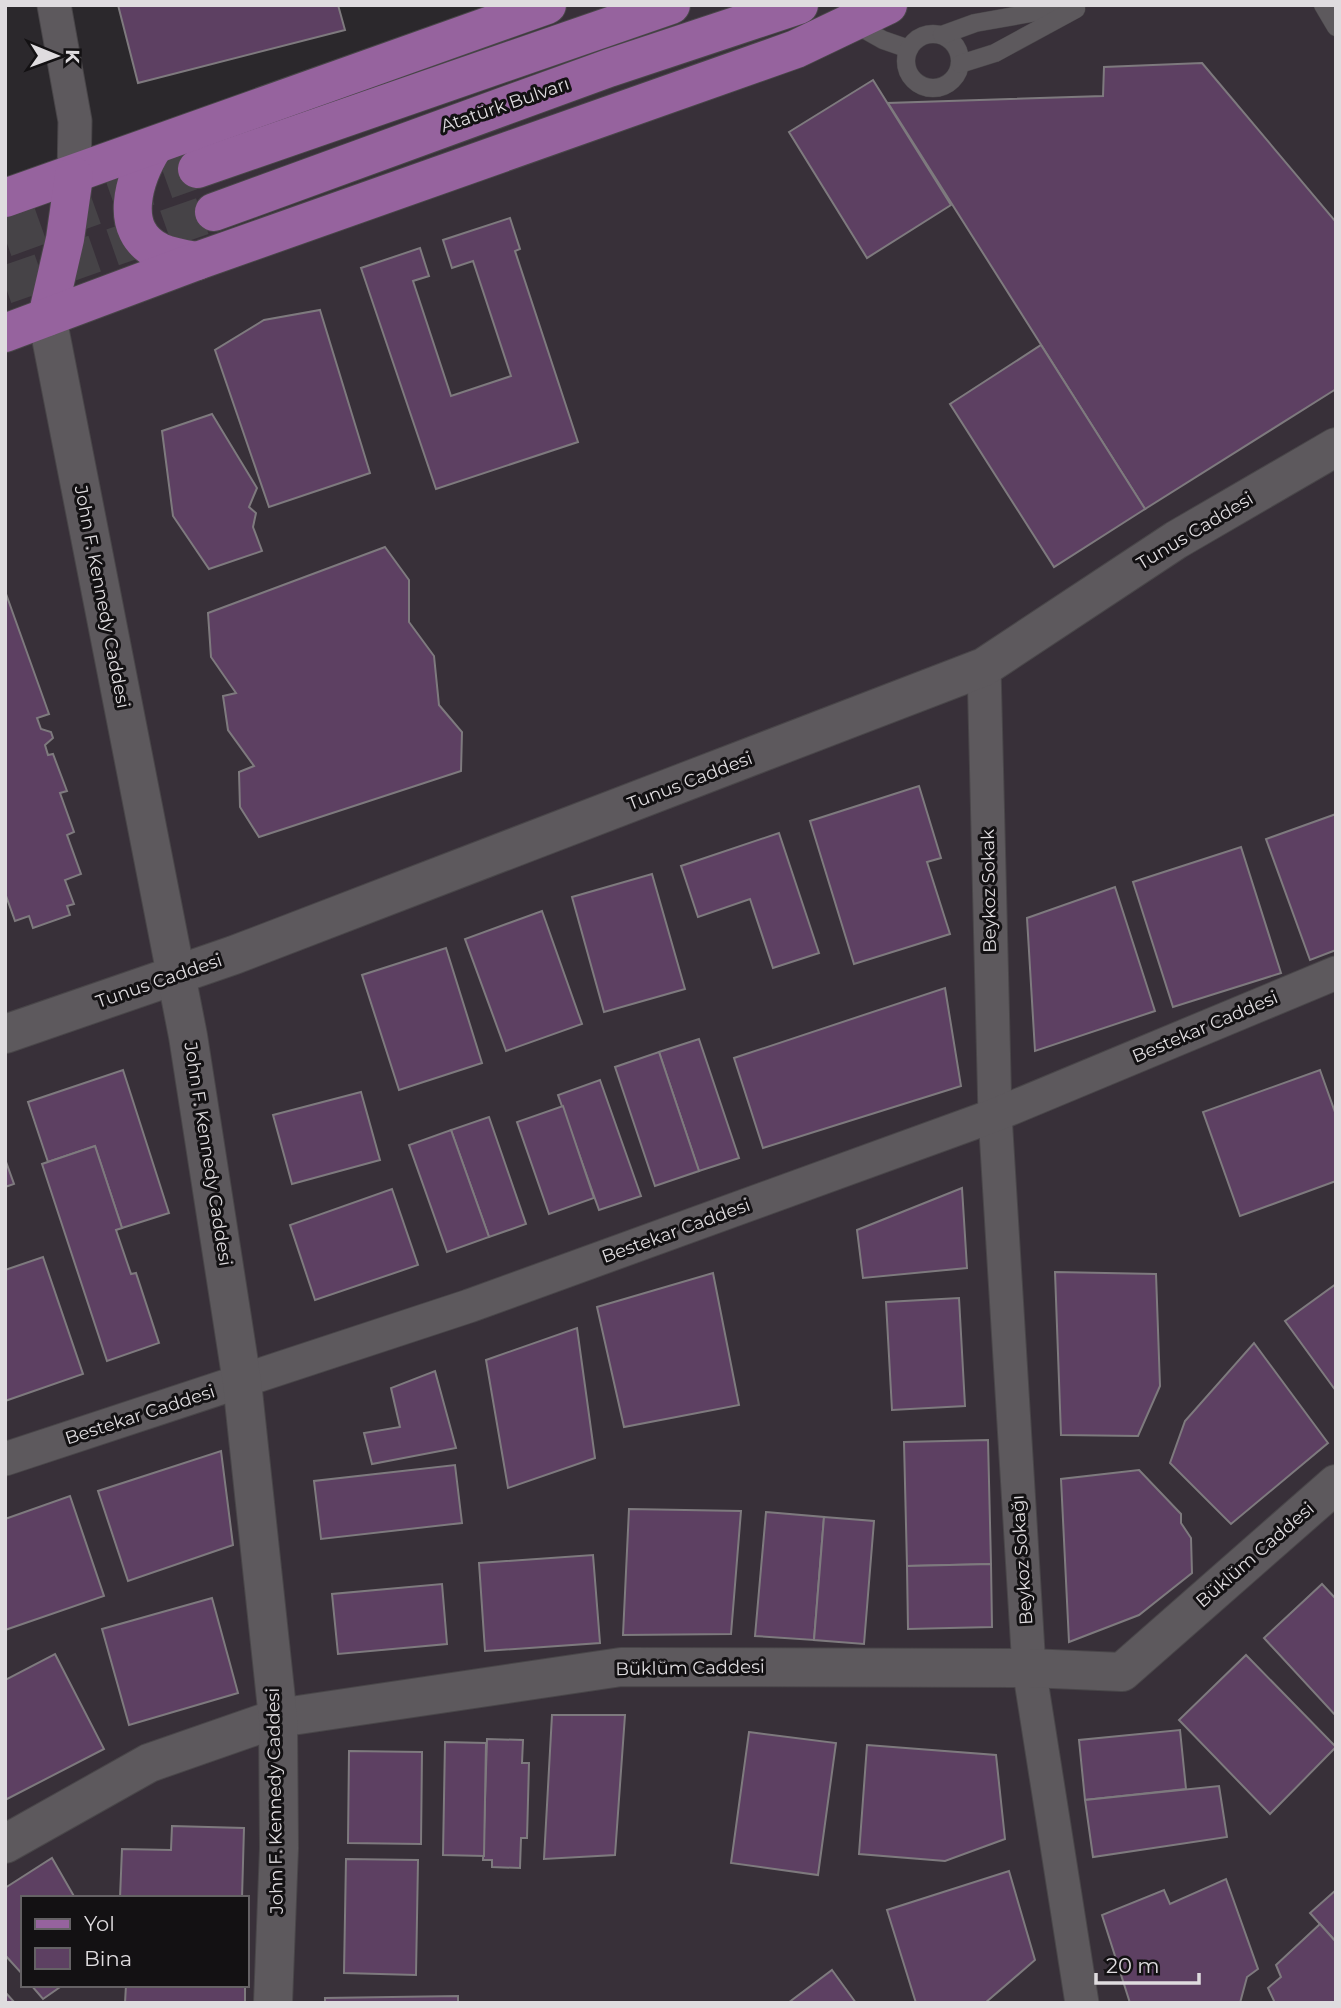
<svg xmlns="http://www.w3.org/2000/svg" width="1341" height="2008" font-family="Montserrat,sans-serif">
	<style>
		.built { fill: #383039; fill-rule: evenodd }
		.building { fill: #5d4062; stroke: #7e7a7e; stroke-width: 2 }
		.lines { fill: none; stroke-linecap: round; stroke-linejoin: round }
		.primary-tunnel { stroke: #464347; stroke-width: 38; stroke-dasharray: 38 19; stroke-linecap: butt }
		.service-casing { stroke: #494649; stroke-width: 19 }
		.minor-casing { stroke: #494649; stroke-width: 35 }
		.tertiary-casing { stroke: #494649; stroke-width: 40 }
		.secondary-casing { stroke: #494649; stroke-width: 40 }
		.primary-casing { stroke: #494649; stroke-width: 40 }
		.service { stroke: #5d595d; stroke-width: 18 }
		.minor { stroke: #5d595d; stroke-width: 33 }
		.tertiary { stroke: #5d595d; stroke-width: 38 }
		.secondary { stroke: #5d595d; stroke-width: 38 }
		.primary { stroke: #96639e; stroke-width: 38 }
		.labels { text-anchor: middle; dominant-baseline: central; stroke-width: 6; stroke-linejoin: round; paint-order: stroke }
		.street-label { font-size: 18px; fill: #dfdcdf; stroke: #131113 }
	</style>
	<rect width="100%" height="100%" fill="#2b282c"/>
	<!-- built -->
	<path class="built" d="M 547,5 L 1336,5 L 1336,2003 L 5,2003 L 5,198 ZM 23,1898 L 247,1898 L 247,1985 L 23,1985 Z"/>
	<!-- building -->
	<g class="building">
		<path d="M 118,5 L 338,5 L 345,30 L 138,83 Z"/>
		<path d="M 1202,63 L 1336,222 L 1336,389 L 1145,509 L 888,103 L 1103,96 L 1104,67 Z"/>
		<path d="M 873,80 L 951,205 L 867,258 L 789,132 Z"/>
		<path d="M 510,218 L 520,249 L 515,251 L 578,442 L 436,489 L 361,268 L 420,248 L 429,276 L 413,281 L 451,396 L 511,376 L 473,261 L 452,268 L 443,240 Z"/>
		<path d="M 320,310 L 370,473 L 269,507 L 215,350 L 264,320 Z"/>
		<path d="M 1041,345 L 1145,509 L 1054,567 L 950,404 Z"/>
		<path d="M 212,414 L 257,488 L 249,507 L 256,513 L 253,527 L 262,551 L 209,569 L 173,516 L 162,431 Z"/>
		<path d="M 385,547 L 409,580 L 409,622 L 434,656 L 439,705 L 462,732 L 461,771 L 259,837 L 240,807 L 239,772 L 254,766 L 228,730 L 223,696 L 236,693 L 211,657 L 208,613 Z"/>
		<path d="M 5,591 L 49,714 L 37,718 L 41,729 L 51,732 L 53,738 L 45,745 L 48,755 L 53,754 L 67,791 L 60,793 L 74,832 L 67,835 L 81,874 L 65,880 L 74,904 L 67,906 L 70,915 L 33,928 L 29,916 L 15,921 L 5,893 Z"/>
		<path d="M 919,786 L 941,858 L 927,862 L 950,934 L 854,964 L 810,821 Z"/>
		<path d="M 1336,814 L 1336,950 L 1310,960 L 1266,839 Z"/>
		<path d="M 779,833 L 819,953 L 773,968 L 750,899 L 698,917 L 681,866 Z"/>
		<path d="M 1241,847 L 1281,973 L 1173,1007 L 1133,882 Z"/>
		<path d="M 652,874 L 685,989 L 604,1012 L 572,897 Z"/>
		<path d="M 1115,887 L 1155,1011 L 1035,1051 L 1027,918 Z"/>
		<path d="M 542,911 L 582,1024 L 506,1051 L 465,939 Z"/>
		<path d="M 446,948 L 482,1063 L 399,1090 L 362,975 Z"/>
		<path d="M 945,988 L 961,1086 L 763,1148 L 734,1058 Z"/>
		<path d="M 699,1039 L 739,1158 L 699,1171 L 659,1052 Z"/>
		<path d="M 659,1052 L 699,1171 L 655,1186 L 615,1067 Z"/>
		<path d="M 123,1070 L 169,1213 L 122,1228 L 95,1146 L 48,1162 L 28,1102 Z"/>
		<path d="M 1320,1070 L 1336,1115 L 1336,1181 L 1240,1216 L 1203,1112 Z"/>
		<path d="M 600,1080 L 641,1196 L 599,1210 L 558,1095 Z"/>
		<path d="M 361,1092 L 380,1160 L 292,1184 L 273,1115 Z"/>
		<path d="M 563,1106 L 594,1198 L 549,1214 L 517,1122 Z"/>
		<path d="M 489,1117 L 526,1224 L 489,1237 L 451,1130 Z"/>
		<path d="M 451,1130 L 489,1237 L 447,1252 L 409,1145 Z"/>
		<path d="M 95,1146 L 122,1228 L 116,1230 L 131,1274 L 136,1273 L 159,1343 L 107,1361 L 42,1164 Z"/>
		<path d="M 5,1159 L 14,1184 L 5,1187 Z"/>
		<path d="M 962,1188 L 967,1268 L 863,1278 L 857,1230 Z"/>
		<path d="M 392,1189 L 418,1265 L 315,1300 L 290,1225 Z"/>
		<path d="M 43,1257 L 83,1374 L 5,1401 L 5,1270 Z"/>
		<path d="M 1055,1272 L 1156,1274 L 1160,1386 L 1138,1436 L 1061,1435 Z"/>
		<path d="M 713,1273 L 739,1405 L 624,1427 L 597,1307 Z"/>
		<path d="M 1336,1284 L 1336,1391 L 1285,1321 Z"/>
		<path d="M 959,1298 L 965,1406 L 892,1410 L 886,1302 Z"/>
		<path d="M 577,1328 L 595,1458 L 508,1488 L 486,1360 Z"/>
		<path d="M 1254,1343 L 1328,1443 L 1231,1524 L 1170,1463 L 1185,1421 Z"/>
		<path d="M 435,1371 L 456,1448 L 372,1464 L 364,1433 L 400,1427 L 391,1388 Z"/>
		<path d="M 988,1440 L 991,1564 L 907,1566 L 904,1442 Z"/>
		<path d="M 221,1451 L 233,1545 L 128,1581 L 98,1491 Z"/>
		<path d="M 455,1465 L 462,1523 L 321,1539 L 314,1481 Z"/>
		<path d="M 1139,1470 L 1181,1514 L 1181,1523 L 1191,1538 L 1192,1573 L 1139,1615 L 1069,1642 L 1061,1479 Z"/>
		<path d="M 70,1496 L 104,1596 L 5,1630 L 5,1519 Z"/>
		<path d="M 629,1509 L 741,1511 L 731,1634 L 623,1635 Z"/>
		<path d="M 766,1512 L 824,1517 L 814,1640 L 755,1636 Z"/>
		<path d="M 824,1517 L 874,1521 L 864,1644 L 814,1640 Z"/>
		<path d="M 593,1555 L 600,1643 L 485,1651 L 479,1563 Z"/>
		<path d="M 991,1564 L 992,1627 L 908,1629 L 907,1566 Z"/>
		<path d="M 442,1584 L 447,1644 L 338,1654 L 332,1594 Z"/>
		<path d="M 1322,1584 L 1336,1599 L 1336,1716 L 1264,1638 Z"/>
		<path d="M 212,1598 L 238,1693 L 129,1725 L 102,1629 Z"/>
		<path d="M 55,1654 L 104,1749 L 5,1800 L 5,1680 Z"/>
		<path d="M 1246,1655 L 1336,1747 L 1270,1814 L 1179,1720 Z"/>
		<path d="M 552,1715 L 625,1715 L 615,1855 L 544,1859 Z"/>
		<path d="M 1180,1730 L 1186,1789 L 1085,1800 L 1079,1740 Z"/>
		<path d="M 749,1732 L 836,1743 L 818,1875 L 731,1863 Z"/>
		<path d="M 487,1739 L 523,1740 L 522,1763 L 529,1763 L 527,1838 L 521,1838 L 520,1868 L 492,1867 L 492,1860 L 483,1860 Z"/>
		<path d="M 445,1742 L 486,1743 L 484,1856 L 443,1855 Z"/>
		<path d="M 867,1745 L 996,1755 L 1005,1839 L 945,1861 L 859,1854 Z"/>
		<path d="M 349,1751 L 422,1752 L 421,1844 L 348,1843 Z"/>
		<path d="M 1219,1786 L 1227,1837 L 1093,1857 L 1085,1800 Z"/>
		<path d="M 172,1826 L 244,1828 L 242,1898 L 120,1898 L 122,1849 L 171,1850 Z"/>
		<path d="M 52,1858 L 75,1898 L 23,1898 L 23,1975 L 5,1955 L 5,1888 Z"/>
		<path d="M 346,1859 L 418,1860 L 416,1975 L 344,1973 Z"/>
		<path d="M 1009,1871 L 1035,1960 L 985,2003 L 916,2003 L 887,1910 Z"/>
		<path d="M 1226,1879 L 1258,1969 L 1247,1977 L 1240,2003 L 1130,2003 L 1102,1915 L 1164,1890 L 1170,1904 Z"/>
		<path d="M 1336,1890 L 1336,1942 L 1310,1913 Z"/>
		<path d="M 1320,1924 L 1336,1942 L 1336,2003 L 1275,2003 L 1268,1988 L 1281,1977 L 1276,1965 Z"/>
		<path d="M 832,1970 L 856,2003 L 788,2003 Z"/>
		<path d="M 31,1985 L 63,1985 L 43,1999 Z"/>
		<path d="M 126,1985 L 245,1985 L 245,2003 L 125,2003 Z"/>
		<path d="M 5,1992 L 15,2003 L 5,2003 Z"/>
		<path d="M 458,1996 L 458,2003 L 325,2003 L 325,1998 Z"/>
	</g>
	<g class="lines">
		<!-- primary-tunnel -->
		<g class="primary-tunnel">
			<path d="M 5,238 L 197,169"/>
			<path d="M 5,285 L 214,212"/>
		</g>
		<defs>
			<g id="service">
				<path d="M 1323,5 L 1336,27"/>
				<path d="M 853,23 L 883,40 L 909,49"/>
				<circle cx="933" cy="61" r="27"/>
				<path d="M 942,35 L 975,23 L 1076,5"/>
				<path d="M 960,64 L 995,53 L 1076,9"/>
			</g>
			<g id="minor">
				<path d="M 54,5 L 75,121 L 74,176"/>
				<path d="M 984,667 L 995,1115 L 1029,1668 L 1082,2003"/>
				<path d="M 5,1459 L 469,1306 L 995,1115 L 1336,973"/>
			</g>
			<g id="tertiary">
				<path d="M 5,1034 L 234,955 L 984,667 L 1176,540 L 1336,447"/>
				<path d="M 5,1844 L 149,1763 L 278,1718 L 621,1667 L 1029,1668 L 1122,1672 L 1336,1484"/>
			</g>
			<path id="secondary" d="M 47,317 L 188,1036 L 242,1382 L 278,1718 L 279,1848 L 273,2003"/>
			<g id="primary">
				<path d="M 154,146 C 135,176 115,231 160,252 C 172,257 185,259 197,261"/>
				<path d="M 197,169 L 671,5"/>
				<path d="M 5,198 L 547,5"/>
				<path d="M 214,212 L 609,68 L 799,5"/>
				<path d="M 47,317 L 65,239 L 74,176"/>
				<path d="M 5,333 L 197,261 L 796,49 L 888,5"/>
			</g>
		</defs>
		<!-- service casing -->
		<use href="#service" class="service-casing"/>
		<!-- minor casing -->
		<use href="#minor" class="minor-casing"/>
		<!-- tertiary casing -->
		<use href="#tertiary" class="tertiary-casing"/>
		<!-- secondary casing -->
		<use href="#secondary" class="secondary-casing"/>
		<!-- primary casing -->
		<use href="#primary" class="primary-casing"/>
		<!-- service -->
		<use href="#service" class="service"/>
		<!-- minor -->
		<use href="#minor" class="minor"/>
		<!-- tertiary -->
		<use href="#tertiary" class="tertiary"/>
		<!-- secondary -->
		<use href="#secondary" class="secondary"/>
		<!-- primary -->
		<use href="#primary" class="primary"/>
	</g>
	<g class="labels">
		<!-- street labels -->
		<g class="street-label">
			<text transform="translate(505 105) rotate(-19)">Atatürk Bulvarı</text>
			<text transform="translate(1195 531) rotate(-31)">Tunus Caddesi</text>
			<text transform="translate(102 597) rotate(79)">John F. Kennedy Caddesi</text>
			<text transform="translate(690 781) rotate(-21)">Tunus Caddesi</text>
			<text transform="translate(989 891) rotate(-91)">Beykoz Sokak</text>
			<text transform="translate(159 981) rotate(-19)">Tunus Caddesi</text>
			<text transform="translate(1205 1027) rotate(-23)">Bestekar Caddesi</text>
			<text transform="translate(208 1154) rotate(81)">John F. Kennedy Caddesi</text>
			<text transform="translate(676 1231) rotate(-20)">Bestekar Caddesi</text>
			<text transform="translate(140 1415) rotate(-18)">Bestekar Caddesi</text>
			<text transform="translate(1255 1555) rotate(-41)">Büklüm Caddesi</text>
			<text transform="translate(1022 1560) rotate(-94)">Beykoz Sokağı</text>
			<text transform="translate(690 1668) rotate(-1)">Büklüm Caddesi</text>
			<text transform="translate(275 1801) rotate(-91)">John F. Kennedy Caddesi</text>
		</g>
	</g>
	<!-- border -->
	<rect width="1341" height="2008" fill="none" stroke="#dfdcdf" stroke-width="14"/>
	<!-- legend -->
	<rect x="21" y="1896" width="228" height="91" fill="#131113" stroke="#656265" stroke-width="2"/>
	<rect x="35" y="1919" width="35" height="10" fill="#96639e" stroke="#656265" stroke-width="2"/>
	<text x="84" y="1931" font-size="21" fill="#dfdcdf">Yol</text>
	<rect x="35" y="1948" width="35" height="21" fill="#5d4062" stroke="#656265" stroke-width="2"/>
	<text x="84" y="1966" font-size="21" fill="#dfdcdf">Bina</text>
	<!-- north arrow -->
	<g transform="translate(56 56) rotate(91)" stroke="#131113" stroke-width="5" paint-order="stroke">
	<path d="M0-5L12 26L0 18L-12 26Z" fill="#dfdcdf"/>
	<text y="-10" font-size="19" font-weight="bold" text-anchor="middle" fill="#dfdcdf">K</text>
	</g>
	<!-- scale -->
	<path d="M1096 1973v10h103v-10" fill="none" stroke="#dfdcdf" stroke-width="3.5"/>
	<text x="1106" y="1973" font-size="21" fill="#dfdcdf" stroke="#131113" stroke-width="5" paint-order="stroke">20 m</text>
</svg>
